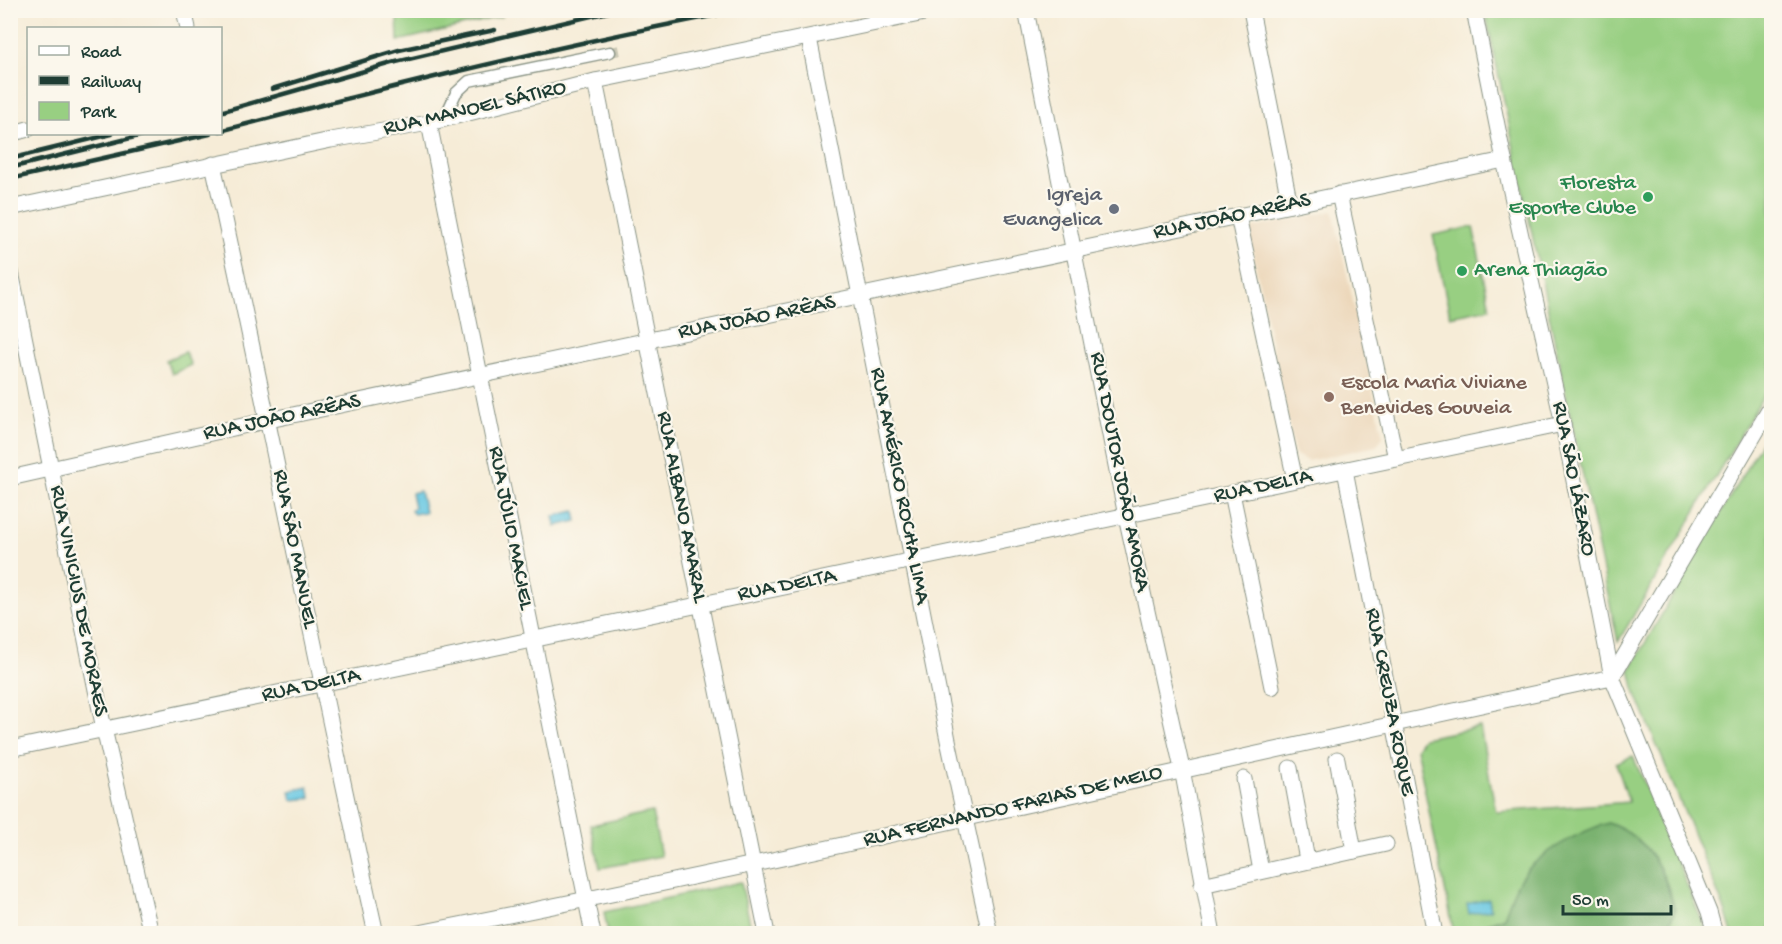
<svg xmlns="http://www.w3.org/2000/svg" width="1782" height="944" font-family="'Gochi Hand',sans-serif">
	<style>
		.built { fill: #ecd7ba }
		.green { fill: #98cf82; stroke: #5c865b; stroke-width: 1.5 }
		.forest { fill: #7ab270; stroke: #4c7852; stroke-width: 1.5 }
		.water { fill: #64c6e2; stroke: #42828b; stroke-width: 1.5 }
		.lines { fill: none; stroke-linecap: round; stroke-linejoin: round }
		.pedestrian-tunnel { stroke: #cbc9b6; stroke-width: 10; stroke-dasharray: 10 5; stroke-linecap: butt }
		.pedestrian-casing { stroke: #8a9486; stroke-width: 13 }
		.minor-casing { stroke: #8a9486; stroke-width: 17 }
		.pedestrian { stroke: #fff; stroke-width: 10 }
		.minor { stroke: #fff; stroke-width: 15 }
		.rail { stroke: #1f3d34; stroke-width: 4.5 }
		.leisure-dot { fill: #2e9e5b; stroke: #fbf7ec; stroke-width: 2 }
		.worship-dot { fill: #6b7280; stroke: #fbf7ec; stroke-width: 2 }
		.education-dot { fill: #8d6e63; stroke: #fbf7ec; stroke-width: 2 }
		.labels { text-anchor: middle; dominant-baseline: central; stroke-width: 4.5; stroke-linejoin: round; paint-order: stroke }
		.street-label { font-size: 22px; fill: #1f3d34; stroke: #fbf7ec }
		.leisure-label { font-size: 22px; fill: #27864d; stroke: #fbf7ec; text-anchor: end }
		.worship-label { font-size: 22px; fill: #5b616d; stroke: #fbf7ec; text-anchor: end }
		.education-label { font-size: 22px; fill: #785e54; stroke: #fbf7ec; text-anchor: start }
	</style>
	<rect width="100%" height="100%" fill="#fbf7ec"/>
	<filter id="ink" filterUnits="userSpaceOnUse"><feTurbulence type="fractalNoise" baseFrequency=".0167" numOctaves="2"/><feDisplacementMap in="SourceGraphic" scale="12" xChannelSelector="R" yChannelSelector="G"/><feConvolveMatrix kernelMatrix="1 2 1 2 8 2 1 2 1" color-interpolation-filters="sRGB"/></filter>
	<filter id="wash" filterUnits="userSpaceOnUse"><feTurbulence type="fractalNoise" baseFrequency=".008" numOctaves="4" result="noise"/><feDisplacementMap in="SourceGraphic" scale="24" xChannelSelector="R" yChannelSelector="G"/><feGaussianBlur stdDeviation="1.35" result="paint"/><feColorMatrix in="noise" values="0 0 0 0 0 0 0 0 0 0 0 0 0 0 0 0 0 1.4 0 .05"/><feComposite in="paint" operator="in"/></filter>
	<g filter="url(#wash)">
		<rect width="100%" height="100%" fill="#f6ecd7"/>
		<!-- built -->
		<path class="built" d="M 1333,211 L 1383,437 L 1376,446 L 1307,461 L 1295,454 L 1248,229 Z"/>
		<!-- green -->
		<g class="green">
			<path d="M 397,11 L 481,11 L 503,16 L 398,41 Z"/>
			<path d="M 1485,11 L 1771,11 L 1771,383 L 1618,642 Z"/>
			<path d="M 1473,227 L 1490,308 L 1450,316 L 1433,235 Z"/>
			<path d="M 185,352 L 191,365 L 172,374 L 166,360 Z"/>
			<path d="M 1771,426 L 1771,933 L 1732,933 L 1726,913 L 1635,692 L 1630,669 Z"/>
			<path d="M 1480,727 L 1496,812 L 1629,802 L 1616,763 L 1633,756 L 1707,933 L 1662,933 L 1675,911 L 1669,889 L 1659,867 L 1567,841 L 1522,876 L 1504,917 L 1481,926 L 1474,933 L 1454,933 L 1416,748 L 1423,738 Z"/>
			<path d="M 652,812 L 661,856 L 600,868 L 591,825 Z"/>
			<path d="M 741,882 L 752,933 L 608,933 L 604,912 Z"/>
		</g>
		<!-- forest -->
		<path class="forest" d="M 1608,823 C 1650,838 1664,870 1675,911 L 1665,933 L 1474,933 L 1481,926 L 1504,918 C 1509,904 1513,890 1521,878 C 1538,853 1581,831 1608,823 Z"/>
		<!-- water -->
		<g class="water">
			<path d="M 420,491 L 425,512 L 414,514 L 411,511 L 414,507 L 411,493 Z"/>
			<path d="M 575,511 L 577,521 L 556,526 L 554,516 Z"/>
			<path d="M 308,787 L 311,798 L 292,800 L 290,791 Z"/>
			<path d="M 1489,899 L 1491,910 L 1469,914 L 1467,904 Z"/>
		</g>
	</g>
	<g filter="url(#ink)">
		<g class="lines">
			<!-- pedestrian-tunnel -->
			<path class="pedestrian-tunnel" d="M 610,52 L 620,50"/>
			<defs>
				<path id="pedestrian" d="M 444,119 L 456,93 L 469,81 L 610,52"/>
				<g id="minor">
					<path d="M 184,10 L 188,28"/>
					<path d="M 1026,10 L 1126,516 L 1182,769 L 1213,934"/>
					<path d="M 1251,10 L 1290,205"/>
					<path d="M 1474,10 L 1504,160 L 1563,424 L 1612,677 L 1709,912 L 1715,934"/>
					<path d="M 809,38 L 948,740 L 990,934"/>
					<path d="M 595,81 L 767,934"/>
					<path d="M 429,123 L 593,934"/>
					<path d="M 10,134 L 28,129"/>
					<path d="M 213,164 C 269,420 319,678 376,934"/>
					<path d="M 1339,194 L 1396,459"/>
					<path d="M 10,208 L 331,140 L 429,123 L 595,81 L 939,10"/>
					<path d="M 1238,216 L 1295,480"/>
					<path d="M 10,267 L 104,729 L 151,934"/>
					<path d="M 1345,470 L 1435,934"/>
					<path d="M 10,478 L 269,420 L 1504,160"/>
					<path d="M 1232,493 L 1272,687"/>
					<path d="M 1612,677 L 1772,405"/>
					<path d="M 10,749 L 1563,424"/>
					<path d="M 1337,759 L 1354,851"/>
					<path d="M 1290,768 L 1307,860"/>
					<path d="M 1244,779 L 1261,871"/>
					<path d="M 1202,885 L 1386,844"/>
					<path d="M 414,934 C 815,855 1212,762 1612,677"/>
				</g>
			</defs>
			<!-- pedestrian casing -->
			<use href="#pedestrian" class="pedestrian-casing"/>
			<!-- minor casing -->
			<use href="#minor" class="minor-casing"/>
			<!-- pedestrian -->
			<use href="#pedestrian" class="pedestrian"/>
			<!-- minor -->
			<use href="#minor" class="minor"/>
			<!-- rail -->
			<g class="rail">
				<path d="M 272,89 L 399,50 L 495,30"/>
				<path d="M 220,112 L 396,62 L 617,10"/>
				<path d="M 220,131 C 394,86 567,43 743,10"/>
				<path d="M 10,159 L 112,134"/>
				<path d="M 10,168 L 147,134"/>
				<path d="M 10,179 L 210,134"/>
			</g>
		</g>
	</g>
	<!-- markers -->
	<g class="leisure-dot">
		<circle cx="1648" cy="197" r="6"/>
		<circle cx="1462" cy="271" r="6"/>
	</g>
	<circle class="worship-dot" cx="1114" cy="209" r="6"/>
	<circle class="education-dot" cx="1329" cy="397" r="6"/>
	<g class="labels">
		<!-- street labels -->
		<g class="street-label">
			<text transform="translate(475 109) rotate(-13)">RUA MANOEL SÁTIRO</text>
			<text transform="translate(1232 217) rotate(-12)">RUA JOÃO ARÊAS</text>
			<text transform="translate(757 318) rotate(-11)">RUA JOÃO ARÊAS</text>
			<text transform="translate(282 418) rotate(-12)">RUA JOÃO ARÊAS</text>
			<text transform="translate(1119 472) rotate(79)">RUA DOUTOR JOÃO AMORA</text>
			<text transform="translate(1573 479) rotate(79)">RUA SÃO LÁZARO</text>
			<text transform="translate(899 486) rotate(79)">RUA AMÉRICO ROCHA LIMA</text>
			<text transform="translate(1263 487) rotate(-12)">RUA DELTA</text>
			<text transform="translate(681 507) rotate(79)">RUA ALBANO AMARAL</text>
			<text transform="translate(510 528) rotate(79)">RUA JÚLIO MACIEL</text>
			<text transform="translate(294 549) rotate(79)">RUA SÃO MANUEL</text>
			<text transform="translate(787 586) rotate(-11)">RUA DELTA</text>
			<text transform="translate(78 601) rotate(79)">RUA VINICIUS DE MORAES</text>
			<text transform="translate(311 686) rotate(-12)">RUA DELTA</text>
			<text transform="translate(1389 702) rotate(79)">RUA CREUZA ROQUE</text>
			<text transform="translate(1013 807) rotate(-13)">RUA FERNANDO FARIAS DE MELO</text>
		</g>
		<!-- leisure labels -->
		<g class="leisure-label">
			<text x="1636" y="184">Floresta<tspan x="1636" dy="25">Esporte Clube</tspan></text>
			<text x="1474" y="271" text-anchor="start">Arena Thiagão</text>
		</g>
		<!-- worship labels -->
		<g class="worship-label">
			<text x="1102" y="196">Igreja<tspan x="1102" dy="25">Evangelica</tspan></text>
		</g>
		<!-- education labels -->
		<g class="education-label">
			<text x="1341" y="384">Escola Maria Viviane<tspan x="1341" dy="25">Benevides Gouveia</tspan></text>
		</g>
	</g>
	<!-- margin -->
	<rect width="1782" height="944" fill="none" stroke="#fbf7ec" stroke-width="36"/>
	<!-- legend -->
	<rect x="27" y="27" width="195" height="108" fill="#fbf7ec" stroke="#a3ada2" stroke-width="1.5"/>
	<rect x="39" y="46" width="30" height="9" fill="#ffffff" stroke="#a3ada2" stroke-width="1.5"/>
	<text x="81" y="57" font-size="18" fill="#1f3d34">Road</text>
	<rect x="39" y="76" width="30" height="9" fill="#1f3d34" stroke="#a3ada2" stroke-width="1.5"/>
	<text x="81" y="87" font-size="18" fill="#1f3d34">Railway</text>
	<rect x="39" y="102" width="30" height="18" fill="#98cf82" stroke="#a3ada2" stroke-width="1.5"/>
	<text x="81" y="117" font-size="18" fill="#1f3d34">Park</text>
	<!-- scale -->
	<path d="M1563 905v9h108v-9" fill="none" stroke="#1f3d34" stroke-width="3"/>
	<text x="1572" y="905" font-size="18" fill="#1f3d34" stroke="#fbf7ec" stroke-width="4.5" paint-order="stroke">50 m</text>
</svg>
